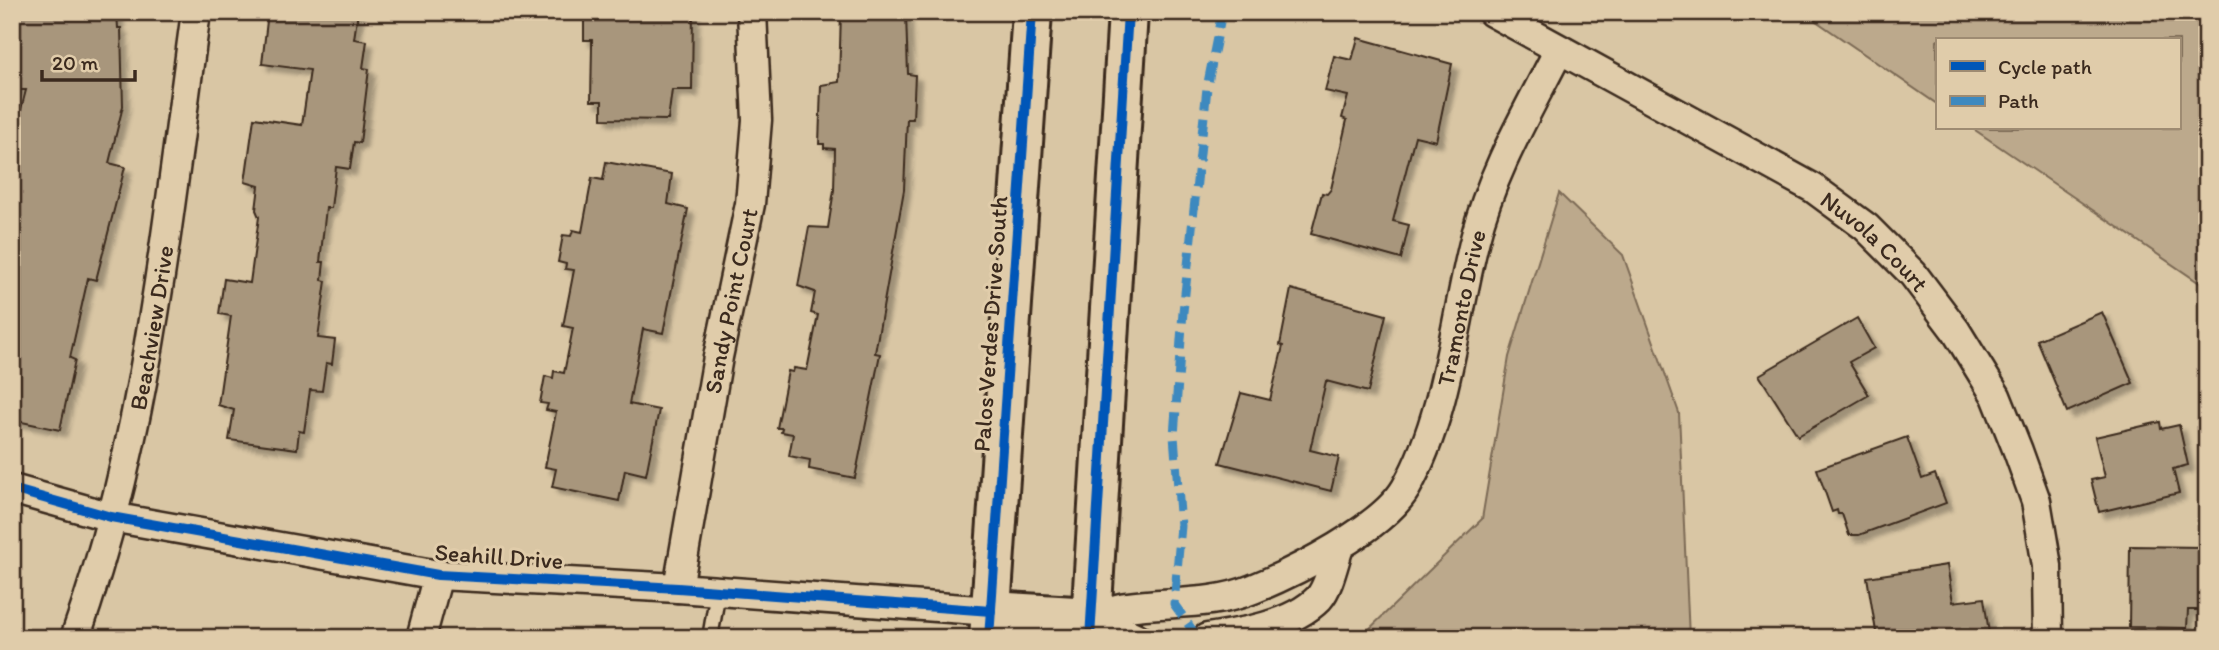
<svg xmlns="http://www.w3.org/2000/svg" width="2219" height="650" font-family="Itim,sans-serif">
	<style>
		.green { fill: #bca98c; stroke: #7c6a55; stroke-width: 2 }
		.building { fill: #a8967b; stroke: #3b2a1e; stroke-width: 2; filter: url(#shadow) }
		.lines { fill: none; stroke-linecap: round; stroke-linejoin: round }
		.service-casing { stroke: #3b2a1e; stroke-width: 19 }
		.minor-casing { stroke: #3b2a1e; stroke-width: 33 }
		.primary-casing { stroke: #3b2a1e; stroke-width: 44 }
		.service { stroke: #e0ccaa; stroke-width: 14 }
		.minor { stroke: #e0ccaa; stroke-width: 28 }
		.primary { stroke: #e0ccaa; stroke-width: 38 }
		.quiet { stroke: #3e89bf; stroke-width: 9; stroke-dasharray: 18 9; stroke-linecap: butt }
		.cycleway-casing { stroke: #e0ccaa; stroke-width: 15 }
		.cycleway { stroke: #0057b8; stroke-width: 10 }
		.labels { text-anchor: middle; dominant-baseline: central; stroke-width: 6; stroke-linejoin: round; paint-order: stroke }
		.street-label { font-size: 24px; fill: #3b2a1e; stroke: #e0ccaa }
	</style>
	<defs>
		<filter id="shadow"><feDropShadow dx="6" dy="6" stdDeviation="2" flood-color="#0004"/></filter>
	</defs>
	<rect width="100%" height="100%" fill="#d9c6a4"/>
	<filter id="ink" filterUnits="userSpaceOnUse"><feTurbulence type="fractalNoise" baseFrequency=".0143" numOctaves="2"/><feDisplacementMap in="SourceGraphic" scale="14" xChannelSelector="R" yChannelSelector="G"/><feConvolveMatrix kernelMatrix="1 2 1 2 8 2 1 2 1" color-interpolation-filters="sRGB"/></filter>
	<g filter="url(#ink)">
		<!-- green -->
		<g class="green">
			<path d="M 1803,12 L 2207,12 L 2207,288 L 1972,128 L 2179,128 L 2179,40 L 1937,40 L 1937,104 Z"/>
			<path d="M 1559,193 L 1623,255 L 1679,413 L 1689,638 L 1360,638 L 1482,519 L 1509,357 Z"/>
		</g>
		<!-- building -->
		<g class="building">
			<path d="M 12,12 L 117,12 L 118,28 L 121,28 L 123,106 L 109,163 L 125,167 L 96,280 L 88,278 L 70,358 L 75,360 L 60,430 L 12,420 L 12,144 L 26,90 L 12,90 Z"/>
			<path d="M 268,12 L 358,12 L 354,39 L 367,41 L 363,68 L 369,69 L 360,143 L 354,142 L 350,169 L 336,167 L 331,208 L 326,208 L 320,262 L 324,262 L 322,280 L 326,281 L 318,338 L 335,340 L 332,364 L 326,363 L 322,391 L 310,390 L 304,432 L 299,431 L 297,449 L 229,440 L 234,410 L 218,405 L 231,316 L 219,314 L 224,279 L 250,283 L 259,217 L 256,210 L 259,186 L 245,182 L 254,118 L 302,125 L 310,70 L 262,64 Z"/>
			<path d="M 584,12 L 693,12 L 692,90 L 672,90 L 668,120 L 602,119 L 602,101 L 591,101 L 592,45 L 592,40 L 584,40 Z"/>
			<path d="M 841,12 L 906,14 L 908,74 L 915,75 L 913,119 L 907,119 L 904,190 L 875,353 L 880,354 L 855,478 L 809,469 L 810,460 L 789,456 L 793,434 L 781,432 L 782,428 L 777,428 L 788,371 L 793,372 L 794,368 L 807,370 L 818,315 L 811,313 L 815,292 L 798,286 L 809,227 L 828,228 L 834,190 L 835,149 L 824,148 L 824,144 L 819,144 L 821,85 L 839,82 Z"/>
			<path d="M 1358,38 L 1452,64 L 1436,141 L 1415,136 L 1393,221 L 1409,225 L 1401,259 L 1311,234 L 1322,193 L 1327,194 L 1331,189 L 1347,120 L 1342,118 L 1348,96 L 1325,91 L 1334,56 L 1352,60 Z"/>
			<path d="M 606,162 L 672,174 L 668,204 L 688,209 L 663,333 L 643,329 L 629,404 L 659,410 L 646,475 L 625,470 L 619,501 L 552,487 L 556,469 L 545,467 L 556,412 L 546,410 L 548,404 L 540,403 L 545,376 L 553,378 L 554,371 L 564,373 L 573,328 L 563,326 L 574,270 L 565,269 L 566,264 L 558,262 L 563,235 L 571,236 L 573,230 L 582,232 L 592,178 L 603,180 Z"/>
			<path d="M 1291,289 L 1386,315 L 1368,392 L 1326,381 L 1310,450 L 1339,457 L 1331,491 L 1220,463 L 1241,393 L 1270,400 L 1283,346 L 1280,345 Z"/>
			<path d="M 2102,312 L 2133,383 L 2067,412 L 2037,340 Z"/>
			<path d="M 1857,318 L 1874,348 L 1849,362 L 1869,395 L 1798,436 L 1759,375 Z"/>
			<path d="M 2160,422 L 2161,429 L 2179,425 L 2188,465 L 2173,469 L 2179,493 L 2099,512 L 2091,480 L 2105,477 L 2095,437 Z"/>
			<path d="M 1907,437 L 1922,479 L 1935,474 L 1946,503 L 1859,535 L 1849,535 L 1842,514 L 1838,514 L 1837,510 L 1832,512 L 1817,469 Z"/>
			<path d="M 2130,546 L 2203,547 L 2202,610 L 2188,610 L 2187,628 L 2129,627 Z"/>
			<path d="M 1947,565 L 1953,602 L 1984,598 L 1989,633 L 1957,638 L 1877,638 L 1867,577 Z"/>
		</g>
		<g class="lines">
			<defs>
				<path id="service" d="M 710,638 L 718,591"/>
				<g id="minor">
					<path id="s1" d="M 1492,12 L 1813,188 L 1866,227 L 1913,274 L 1956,331 L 1996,396 L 2018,451 L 2036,501 L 2047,566 L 2048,638"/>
					<path d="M 12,489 L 111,517 L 438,575 L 678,588 L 991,611"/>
					<path id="s2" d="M 678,588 L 718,357 L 750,204 L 757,120 L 752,12"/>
					<path id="s3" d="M 1092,617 C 1103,614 1115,608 1127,607 C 1169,601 1212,606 1253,589 C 1295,572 1383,528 1406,488 C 1448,413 1454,321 1475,239 C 1491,173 1528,111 1559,50"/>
					<path d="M 1092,617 L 1137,638"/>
					<path id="s4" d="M 75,638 C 147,437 167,222 196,12"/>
					<path d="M 421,638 L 438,575"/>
					<path d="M 1207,638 C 1242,633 1293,625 1319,598 C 1329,587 1334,561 1339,547"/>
				</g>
				<g id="primary">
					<path d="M 991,611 L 1092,617"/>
					<path d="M 989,638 L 1032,12"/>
					<path d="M 1090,638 L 1128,12"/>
				</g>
			</defs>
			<!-- service casing -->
			<use href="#service" class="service-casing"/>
			<!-- minor casing -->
			<use href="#minor" class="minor-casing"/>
			<!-- primary casing -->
			<use href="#primary" class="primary-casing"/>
			<!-- service -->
			<use href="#service" class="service"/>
			<!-- minor -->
			<use href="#minor" class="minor"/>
			<!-- primary -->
			<use href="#primary" class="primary"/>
			<!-- quiet -->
			<path class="quiet" d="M 1198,638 L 1174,604 L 1181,526 L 1174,436 L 1183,312 L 1207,88 L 1222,12"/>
			<defs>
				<g id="cycleway">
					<path d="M 12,489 L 111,517 L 438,575 L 678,588 L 991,611"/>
					<path d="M 989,638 L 1032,12"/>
					<path d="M 1090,638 L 1128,12"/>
				</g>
			</defs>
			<!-- cycleway casing -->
			<use href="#cycleway" class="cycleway-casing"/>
			<!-- cycleway -->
			<use href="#cycleway" class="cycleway"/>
		</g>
	</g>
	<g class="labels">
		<!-- street labels -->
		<g class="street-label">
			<text stroke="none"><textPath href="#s1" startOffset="448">Nuvola Court</textPath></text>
			<text stroke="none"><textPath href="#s2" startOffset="292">Sandy Point Court</textPath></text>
			<text stroke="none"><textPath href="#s3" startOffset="539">Tramonto Drive</textPath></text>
			<text transform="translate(990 324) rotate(-86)">Palos Verdes Drive South</text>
			<text stroke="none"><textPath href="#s4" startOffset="320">Beachview Drive</textPath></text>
			<text transform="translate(499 556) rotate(4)">Seahill Drive</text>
		</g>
	</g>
	<!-- margin -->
	<rect width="2219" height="650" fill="none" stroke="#e0ccaa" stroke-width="42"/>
	<rect x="21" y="21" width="2177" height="608" fill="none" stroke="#3b2a1e" stroke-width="2.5" filter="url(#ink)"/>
	<!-- legend -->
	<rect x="1936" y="38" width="245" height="91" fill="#e0ccaa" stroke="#9e8b72" stroke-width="2"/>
	<rect x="1950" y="61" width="35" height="10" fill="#0057b8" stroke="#9e8b72" stroke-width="2"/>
	<text x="1998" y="74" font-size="21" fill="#3b2a1e">Cycle path</text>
	<rect x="1950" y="96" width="35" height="10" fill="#3e89bf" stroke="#9e8b72" stroke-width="2"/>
	<text x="1998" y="108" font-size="21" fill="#3b2a1e">Path</text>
	<!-- scale -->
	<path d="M42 70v10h93v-10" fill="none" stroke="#3b2a1e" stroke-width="3.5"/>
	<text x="52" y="70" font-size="21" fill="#3b2a1e" stroke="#e0ccaa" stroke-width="5" paint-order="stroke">20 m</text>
</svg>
